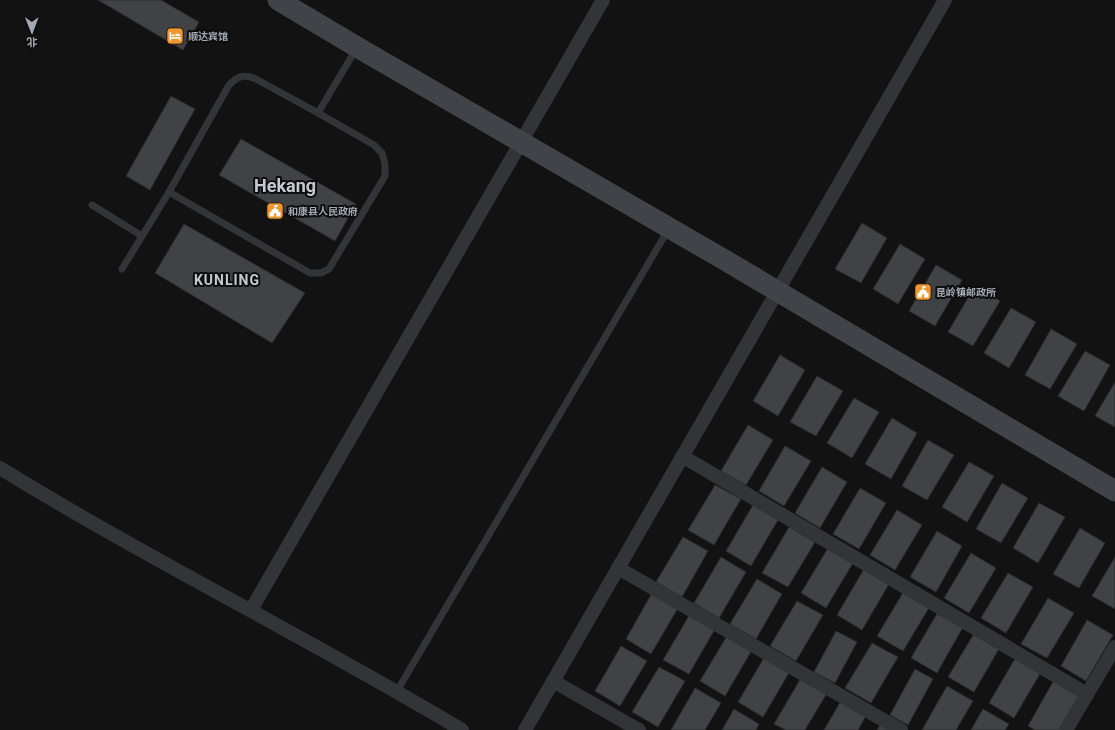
<svg xmlns="http://www.w3.org/2000/svg" width="1115" height="730" font-family="Roboto,'Noto Sans SC',sans-serif">
	<style>
		.building { fill: #414246; stroke: #2c2c2f }
		.lines { fill: none; stroke-linecap: round; stroke-linejoin: round }
		.service { stroke: #333438; stroke-width: 7 }
		.minor { stroke: #333438; stroke-width: 14 }
		.secondary { stroke: #414348; stroke-width: 21 }
		.labels { text-anchor: middle; dominant-baseline: central; stroke-width: 4; stroke-linejoin: round; paint-order: stroke }
		.poi-label { font-size: 10px; font-weight: bold; fill: #a3aab3; stroke: #0d0d0e; text-anchor: start }
		.district-label { font-size: 14px; font-weight: bold; letter-spacing: 1px; fill: #c4c9d0; stroke: #0d0d0e }
		.town-label { font-size: 18px; font-weight: bold; fill: #c4c9d0; stroke: #0d0d0e }
	</style>
	<rect width="100%" height="100%" fill="#121213"/>
	<!-- building -->
	<g class="building">
		<path d="M 98,0 L 161,0 L 199,22 L 183,50 Z"/>
		<path d="M 171,96 L 195,109 L 150,190 L 126,176 Z"/>
		<path d="M 241,139 L 356,204 L 335,241 L 219,175 Z"/>
		<path d="M 862,223 L 887,238 L 861,283 L 835,269 Z"/>
		<path d="M 184,224 L 305,293 L 272,343 L 155,273 Z"/>
		<path d="M 900,244 L 925,259 L 898,304 L 873,289 Z"/>
		<path d="M 936,265 L 962,280 L 935,326 L 909,311 Z"/>
		<path d="M 975,286 L 1000,301 L 973,346 L 948,332 Z"/>
		<path d="M 1011,308 L 1036,322 L 1009,368 L 984,353 Z"/>
		<path d="M 1051,329 L 1077,344 L 1050,389 L 1025,375 Z"/>
		<path d="M 1085,351 L 1110,365 L 1084,411 L 1058,396 Z"/>
		<path d="M 780,355 L 805,370 L 778,416 L 753,401 Z"/>
		<path d="M 817,376 L 843,391 L 816,436 L 790,422 Z"/>
		<path d="M 1115,382 L 1115,427 L 1095,416 Z"/>
		<path d="M 854,398 L 879,412 L 852,458 L 827,443 Z"/>
		<path d="M 892,418 L 917,433 L 891,479 L 865,464 Z"/>
		<path d="M 748,425 L 773,440 L 746,485 L 721,471 Z"/>
		<path d="M 928,440 L 954,455 L 927,500 L 902,486 Z"/>
		<path d="M 785,446 L 811,461 L 784,506 L 759,491 Z"/>
		<path d="M 969,462 L 994,476 L 967,522 L 942,507 Z"/>
		<path d="M 822,467 L 847,482 L 820,528 L 795,513 Z"/>
		<path d="M 1002,483 L 1028,498 L 1001,543 L 976,529 Z"/>
		<path d="M 715,485 L 741,499 L 714,545 L 688,530 Z"/>
		<path d="M 860,488 L 886,503 L 859,549 L 833,534 Z"/>
		<path d="M 1039,503 L 1065,517 L 1038,563 L 1013,548 Z"/>
		<path d="M 753,505 L 778,520 L 751,566 L 726,551 Z"/>
		<path d="M 897,510 L 922,525 L 895,570 L 870,555 Z"/>
		<path d="M 789,527 L 815,542 L 788,587 L 762,573 Z"/>
		<path d="M 1080,528 L 1105,543 L 1079,588 L 1053,574 Z"/>
		<path d="M 937,531 L 962,546 L 936,592 L 910,577 Z"/>
		<path d="M 683,537 L 708,551 L 682,597 L 656,582 Z"/>
		<path d="M 828,548 L 853,563 L 826,608 L 801,593 Z"/>
		<path d="M 971,553 L 996,568 L 969,613 L 944,598 Z"/>
		<path d="M 721,557 L 746,572 L 719,618 L 694,603 Z"/>
		<path d="M 1115,557 L 1115,609 L 1092,596 Z"/>
		<path d="M 864,569 L 889,584 L 862,630 L 837,615 Z"/>
		<path d="M 1008,573 L 1033,587 L 1006,633 L 981,618 Z"/>
		<path d="M 757,579 L 782,594 L 756,639 L 730,624 Z"/>
		<path d="M 904,591 L 930,606 L 903,651 L 877,636 Z"/>
		<path d="M 652,593 L 678,608 L 651,654 L 626,639 Z"/>
		<path d="M 1048,598 L 1074,613 L 1047,658 L 1021,644 Z"/>
		<path d="M 797,601 L 823,615 L 796,661 L 770,646 Z"/>
		<path d="M 938,612 L 963,627 L 937,673 L 911,658 Z"/>
		<path d="M 690,614 L 715,629 L 689,674 L 663,660 Z"/>
		<path d="M 1087,620 L 1113,635 L 1086,681 L 1061,666 Z"/>
		<path d="M 836,631 L 857,642 L 835,683 L 814,672 Z"/>
		<path d="M 975,632 L 1000,647 L 974,692 L 948,677 Z"/>
		<path d="M 727,636 L 752,650 L 725,696 L 700,681 Z"/>
		<path d="M 872,643 L 898,657 L 871,703 L 845,688 Z"/>
		<path d="M 621,646 L 647,661 L 620,706 L 595,691 Z"/>
		<path d="M 765,656 L 790,671 L 763,717 L 738,702 Z"/>
		<path d="M 1016,657 L 1041,672 L 1014,718 L 989,703 Z"/>
		<path d="M 659,667 L 685,681 L 658,727 L 632,712 Z"/>
		<path d="M 915,669 L 933,679 L 908,725 L 890,715 Z"/>
		<path d="M 801,678 L 827,693 L 805,730 L 786,730 L 774,724 Z"/>
		<path d="M 1054,680 L 1080,695 L 1059,730 L 1035,730 L 1028,726 Z"/>
		<path d="M 947,686 L 973,701 L 956,730 L 922,730 Z"/>
		<path d="M 695,688 L 721,703 L 705,730 L 671,730 Z"/>
		<path d="M 842,699 L 867,714 L 858,730 L 824,730 Z"/>
		<path d="M 734,709 L 759,724 L 756,730 L 722,730 Z"/>
		<path d="M 983,709 L 1009,724 L 1005,730 L 971,730 Z"/>
		<path d="M 880,725 L 890,730 L 877,730 Z"/>
	</g>
	<g class="lines">
		<!-- service -->
		<g class="service">
			<path d="M 169,192 L 229,85 C 238,76 243,74 256,79 L 318,113"/>
			<path d="M 92,205 L 142,236"/>
			<path d="M 122,269 L 169,192 L 310,273 L 321,273 L 329,269 L 385,176 L 385,164 L 382,153 L 374,145 L 318,113 L 356,49"/>
			<path d="M 397,691 L 668,230"/>
		</g>
		<!-- minor -->
		<g class="minor">
			<path d="M 682,456 L 1087,694"/>
			<path d="M 0,468 C 151,561 310,639 462,730"/>
			<path d="M 618,568 L 901,730"/>
			<path d="M 251,610 L 603,0"/>
			<path d="M 553,681 L 639,730"/>
			<path d="M 525,730 L 945,0"/>
			<path d="M 1066,730 L 1115,647"/>
		</g>
		<!-- secondary -->
		<path class="secondary" d="M 278,0 L 357,47 L 723,259 L 1115,491"/>
	</g>
	<!-- icons -->
	<defs>
		<symbol id="hotel-square" viewBox="-11 -11 22 22"><rect x="-9" y="-9" width="18" height="18" rx="4" fill="#ee962f" stroke="#0d0d0e"/><path d="M-6-4.5h1.5V1H6V5H4.5V3h-9V5H-6ZM-4 0a1.8 1.8 0 1 1 3.6 0ZM.5 0V-2.5h3Q6-2.5 6 0Z" fill="#fff"/></symbol>
		<symbol id="civic-square" viewBox="-11 -11 22 22"><rect x="-9" y="-9" width="18" height="18" rx="4" fill="#ee962f" stroke="#0d0d0e"/><path d="M-.6-6.5H3V-4.5H.6V-3L4-1V1h2V6H-6V1h2V-1L-.6-3ZM-1.2 2.5V6h2.4V2.5Z" fill="#fff"/></symbol>
	</defs>
	<g fill-rule="evenodd">
		<use href="#hotel-square" x="165" y="26" width="20" height="20"/>
		<use href="#civic-square" x="265" y="201" width="20" height="20"/>
		<use href="#civic-square" x="913" y="282" width="20" height="20"/>
	</g>
	<g class="labels">
		<!-- poi labels -->
		<g class="poi-label">
			<text x="188" y="36">顺达宾馆</text>
			<text x="288" y="211">和康县人民政府</text>
			<text x="936" y="292">昆岭镇邮政所</text>
		</g>
		<!-- district labels -->
		<g class="district-label">
			<text x="227" y="280">KUNLING</text>
		</g>
		<!-- town labels -->
		<g class="town-label">
			<text x="285" y="185">Hekang</text>
		</g>
	</g>
	<!-- north arrow -->
	<g transform="translate(32 32) rotate(179)" stroke="#0d0d0e" stroke-width="3" paint-order="stroke">
	<path d="M0-3L7 15L0 10L-7 15Z" fill="#a3aab3"/>
	<text y="-6" font-size="11" font-weight="bold" text-anchor="middle" fill="#a3aab3">北</text>
	</g>
</svg>
